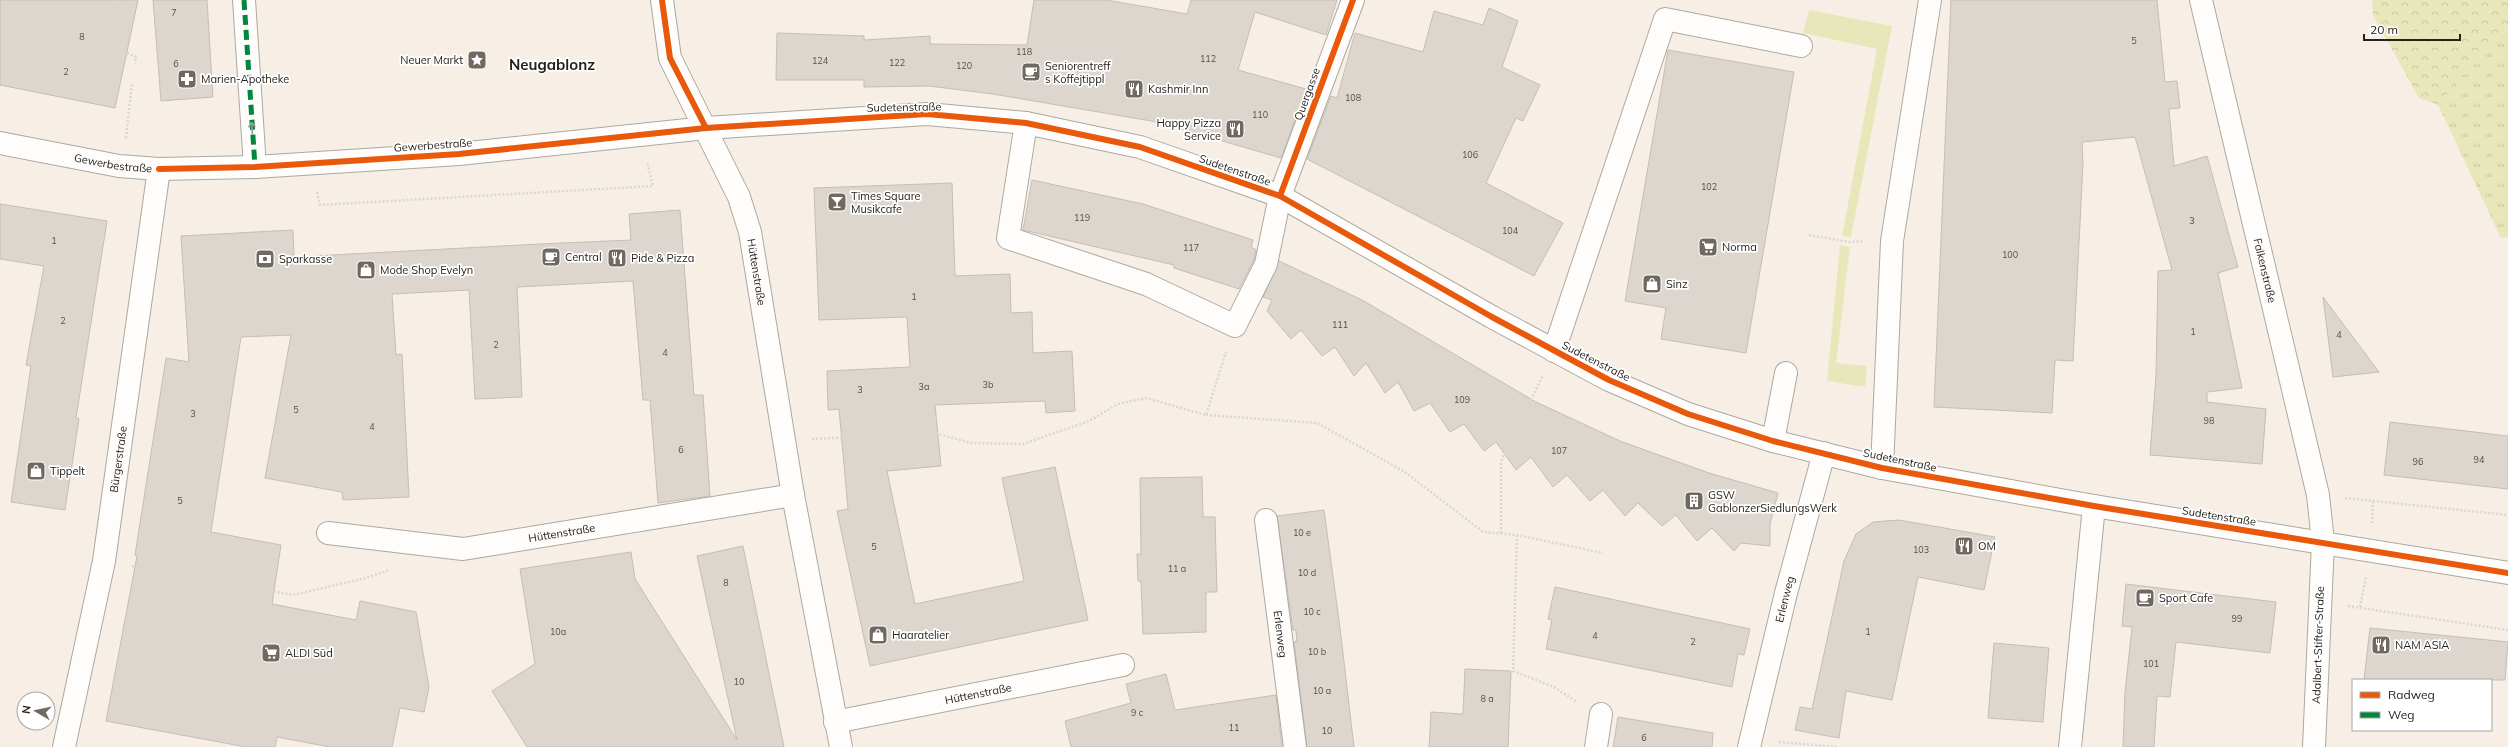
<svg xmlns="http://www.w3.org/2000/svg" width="2508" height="747" font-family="Mulish,sans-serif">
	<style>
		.grass { fill: #e8e7ba }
		.forest { fill: url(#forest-crowns) }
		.park { fill: url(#park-tufts) }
		.building { fill: #dcd6ce; stroke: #c4beb6 }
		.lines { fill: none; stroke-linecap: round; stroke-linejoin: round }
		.minor-casing { stroke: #ada8a0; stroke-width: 24 }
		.path { stroke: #d9d7d4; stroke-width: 2.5; stroke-dasharray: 2 2; stroke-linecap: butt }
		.minor { stroke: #fefdfb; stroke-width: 22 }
		.quiet { stroke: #00873e; stroke-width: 5; stroke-dasharray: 10 5; stroke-linecap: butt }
		.cycleway-casing { stroke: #fff; stroke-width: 8 }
		.cycleway { stroke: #e8590c; stroke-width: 6 }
		.oneway { stroke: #9d9a96 }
		.labels { text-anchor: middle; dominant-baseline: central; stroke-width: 3.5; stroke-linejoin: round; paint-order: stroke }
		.number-label { font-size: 9px; fill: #544f48 }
		.poi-label { font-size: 11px; fill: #26211a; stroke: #fff; text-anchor: start }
		.street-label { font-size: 11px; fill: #26211a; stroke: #fff }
		.district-label { font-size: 15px; font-weight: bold; fill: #26211a; stroke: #fff }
	</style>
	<defs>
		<pattern id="forest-crowns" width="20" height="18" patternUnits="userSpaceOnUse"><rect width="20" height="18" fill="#e8e7ba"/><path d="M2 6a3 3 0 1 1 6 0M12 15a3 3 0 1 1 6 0" fill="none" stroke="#c7c69f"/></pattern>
		<pattern id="park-tufts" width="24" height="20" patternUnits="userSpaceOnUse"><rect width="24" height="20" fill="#e8e7ba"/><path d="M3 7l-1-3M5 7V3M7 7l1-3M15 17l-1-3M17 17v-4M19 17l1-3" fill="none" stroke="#c7c69f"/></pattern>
	</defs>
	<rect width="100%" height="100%" fill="#f7efe5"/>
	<!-- grass -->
	<g class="grass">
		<path d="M 1809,10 L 1892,26 L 1851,237 L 1842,236 L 1877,49 L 1803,33 Z"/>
		<path d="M 1840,245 L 1850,247 L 1836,363 L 1867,366 L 1865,387 L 1827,381 Z"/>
	</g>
	<!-- forest -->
	<path class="forest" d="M 2372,0 L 2508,0 L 2508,26 L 2438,105 L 2419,98 L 2373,15 Z"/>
	<!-- park -->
	<path class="park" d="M 2508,26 L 2508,237 L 2501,238 L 2438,105 Z"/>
	<!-- building -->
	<g class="building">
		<path d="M 0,0 L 138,0 L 115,108 L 0,85 Z"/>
		<path d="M 153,0 L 207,0 L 213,97 L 161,101 Z"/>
		<path d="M 1034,0 L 1106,0 L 1187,14 L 1191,0 L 1337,0 L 1326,35 L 1255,12 L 1238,70 L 1306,89 L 1281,158 L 1157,122 L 993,94 L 929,86 L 864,87 L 864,80 L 776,80 L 777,33 L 864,36 L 864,40 L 930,36 L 930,44 L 1027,45 Z"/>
		<path d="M 1951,0 L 2157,0 L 2165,82 L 2177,81 L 2180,108 L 2169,109 L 2174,166 L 2207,156 L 2238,267 L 2218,273 L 2242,388 L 2207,392 L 2207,402 L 2266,409 L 2262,464 L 2150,455 L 2156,376 L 2158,271 L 2172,270 L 2135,137 L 2082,142 L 2083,164 L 2073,361 L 2055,360 L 2052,413 L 1934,407 Z"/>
		<path d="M 1489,8 L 1518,21 L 1502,67 L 1540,85 L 1523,121 L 1516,118 L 1486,183 L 1563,223 L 1534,276 L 1307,159 L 1331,96 L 1337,98 L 1355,33 L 1423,52 L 1434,11 L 1483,25 Z"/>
		<path d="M 1668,50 L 1794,72 L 1746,353 L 1661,339 L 1666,308 L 1625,301 Z"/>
		<path d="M 1032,180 L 1143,204 L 1253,240 L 1251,247 L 1256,250 L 1254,260 L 1239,289 L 1174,268 L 1174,265 L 1023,230 Z"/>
		<path d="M 952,183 L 955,276 L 1010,274 L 1011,313 L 1032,312 L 1033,353 L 1072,351 L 1075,411 L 1046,413 L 1045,401 L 935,405 L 941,466 L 887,471 L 915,604 L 1024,581 L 1002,478 L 1055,467 L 1088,620 L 870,666 L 837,511 L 848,509 L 839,409 L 828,410 L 827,371 L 910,367 L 907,317 L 819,320 L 814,188 Z"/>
		<path d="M 0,204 L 107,221 L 76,418 L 79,419 L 65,510 L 11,502 L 31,366 L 26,365 L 44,266 L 0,259 Z"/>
		<path d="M 680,210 L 694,395 L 703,395 L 710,496 L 658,503 L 650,400 L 643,400 L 633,281 L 517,287 L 522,397 L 475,399 L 469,290 L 392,294 L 396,355 L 402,354 L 409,497 L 343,500 L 342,492 L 265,478 L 291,335 L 241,337 L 211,532 L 281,545 L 272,604 L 356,620 L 360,601 L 416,612 L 429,687 L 424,712 L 400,708 L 392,747 L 330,747 L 277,737 L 275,747 L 246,747 L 106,721 L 137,556 L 135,555 L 166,358 L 189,362 L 181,236 L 293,230 L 294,257 L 540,244 L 631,240 L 629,214 Z"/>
		<path d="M 1279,261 L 1362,300 L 1536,402 L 1620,441 L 1709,473 L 1778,493 L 1770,524 L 1770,546 L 1741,543 L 1734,551 L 1712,528 L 1697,541 L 1676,515 L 1662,526 L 1638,503 L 1625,516 L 1603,490 L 1590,501 L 1567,475 L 1553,487 L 1531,457 L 1516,470 L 1496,442 L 1484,451 L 1464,424 L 1450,432 L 1430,403 L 1414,411 L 1398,382 L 1385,393 L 1366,363 L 1354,376 L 1335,347 L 1322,356 L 1301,330 L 1291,339 L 1267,311 L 1272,300 L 1263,297 Z"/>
		<path d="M 2323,297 L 2379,372 L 2333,377 Z"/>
		<path d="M 2390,422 L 2508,436 L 2508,489 L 2384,475 Z"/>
		<path d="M 1202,477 L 1203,517 L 1215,517 L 1217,592 L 1206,592 L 1206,632 L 1143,634 L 1141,581 L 1138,581 L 1137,554 L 1141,554 L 1140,478 Z"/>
		<path d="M 1324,510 L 1340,628 L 1354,747 L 1307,747 L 1294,642 L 1297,641 L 1296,630 L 1293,630 L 1277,516 Z"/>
		<path d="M 1899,520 L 1995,537 L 1984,590 L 1918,577 L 1892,700 L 1846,691 L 1839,738 L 1795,730 L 1800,707 L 1812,709 L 1844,561 L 1856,534 L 1873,522 Z"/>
		<path d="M 743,546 L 784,747 L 527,747 L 492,691 L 535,664 L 520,569 L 631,552 L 635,579 L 737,740 L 697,556 Z"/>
		<path d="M 2126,584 L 2276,602 L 2270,653 L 2176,642 L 2170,697 L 2157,696 L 2154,747 L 2123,747 L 2125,692 L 2132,627 L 2122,626 Z"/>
		<path d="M 1555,587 L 1750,629 L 1744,655 L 1738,654 L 1732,687 L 1546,649 L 1552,620 L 1548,619 Z"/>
		<path d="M 2370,628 L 2508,642 L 2505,680 L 2364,680 Z"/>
		<path d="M 1994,643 L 2049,648 L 2043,722 L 1988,718 Z"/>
		<path d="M 1465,669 L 1511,671 L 1508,747 L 1429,747 L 1431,712 L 1463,714 Z"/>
		<path d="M 1166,674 L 1175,710 L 1276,695 L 1282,747 L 1071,747 L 1065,721 L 1131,703 L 1126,684 Z"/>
		<path d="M 1618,717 L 1713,733 L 1712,747 L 1613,747 Z"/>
	</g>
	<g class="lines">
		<defs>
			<g id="minor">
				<path d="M 244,0 L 255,167"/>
				<path id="s1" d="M 662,0 L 670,58 L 739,197 L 750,232 L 793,495 L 841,747"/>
				<path id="s2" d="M 2201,0 L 2318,495 L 2323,542 L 2314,747"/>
				<path d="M 1026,123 L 1008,238 L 1146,284 L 1235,326 L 1266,264 L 1280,196 L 1353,0"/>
				<path id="s3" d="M 0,143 L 119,166 L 159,169 L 255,167 L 459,154 L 706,128 L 927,114 L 1026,123 L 1140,147 L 1280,196 L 1492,317 L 1609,380 L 1688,414 L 1773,441 L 1882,468 L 2094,506 L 2508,573"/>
				<path d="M 1554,351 L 1665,19 L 1801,46"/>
				<path d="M 1773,441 L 1786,373"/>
				<path d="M 1882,468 L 1892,241 L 1930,0"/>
				<path id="s4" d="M 1266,520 L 1295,747"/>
				<path id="s5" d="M 328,533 L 463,549 L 793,495"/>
				<path id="s6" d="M 835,722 L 1123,665"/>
				<path id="s7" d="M 64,747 L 104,561 L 159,169"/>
				<path d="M 1596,747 L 1601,714"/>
				<path id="s8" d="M 1749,747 L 1786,593 L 1824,453"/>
				<path d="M 2070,747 L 2094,506"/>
			</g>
		</defs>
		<!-- minor casing -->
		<use href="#minor" class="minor-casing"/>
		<!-- path -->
		<g class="path">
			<path d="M 116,0 L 123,51 L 136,57 L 135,64"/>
			<path d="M 126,138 L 132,82"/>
			<path d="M 317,192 L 320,205 L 653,186 L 647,162"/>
			<path d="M 1809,235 L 1850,242 L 1864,241"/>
			<path d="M 1531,400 L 1543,375"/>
			<path d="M 1206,415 L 1317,423 L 1405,472 L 1483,532 L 1517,535 L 1603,553"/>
			<path d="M 812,439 L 935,433 L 971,443 L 1023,444 L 1089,421 L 1118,404 L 1146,398 L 1206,415 L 1226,352"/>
			<path d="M 2345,498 L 2508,515"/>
			<path d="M 2372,523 L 2373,501"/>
			<path d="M 1501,533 L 1501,462 L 1504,453"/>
			<path d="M 1517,535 L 1513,671 L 1554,687 L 1577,702"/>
			<path d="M 132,566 L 293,595 L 366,578 L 389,570"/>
			<path d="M 2348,606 L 2508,630"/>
			<path d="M 2360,607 L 2366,577"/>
			<path d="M 1779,742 L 1838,747"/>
		</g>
		<!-- minor -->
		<use href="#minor" class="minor"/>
		<!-- quiet -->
		<path class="quiet" d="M 244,0 L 255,167"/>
		<defs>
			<g id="cycleway">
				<path d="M 662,0 L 670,58 L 706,128"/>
				<path d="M 159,169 L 255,167 L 459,154 L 706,128 L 927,114 L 1026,123 L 1140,147 L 1280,196 L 1492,317 L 1609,380 L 1688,414 L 1773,441 L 1882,468 L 2094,506 L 2508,573"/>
				<path d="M 1280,196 L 1353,0"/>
			</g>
		</defs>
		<!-- cycleway casing -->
		<use href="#cycleway" class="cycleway-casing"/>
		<!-- cycleway -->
		<use href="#cycleway" class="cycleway"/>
	</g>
	<!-- one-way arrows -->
	<defs><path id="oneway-shaft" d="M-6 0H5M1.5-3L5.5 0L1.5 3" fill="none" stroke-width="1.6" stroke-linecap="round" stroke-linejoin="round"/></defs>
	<use class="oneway" href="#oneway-shaft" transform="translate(252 128) rotate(-94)"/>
	<!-- icons -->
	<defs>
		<symbol id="sight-square" viewBox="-11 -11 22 22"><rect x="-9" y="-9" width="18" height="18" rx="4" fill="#6f6961" stroke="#fff"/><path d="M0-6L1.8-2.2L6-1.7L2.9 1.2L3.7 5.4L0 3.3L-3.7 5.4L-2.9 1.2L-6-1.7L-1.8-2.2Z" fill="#fff"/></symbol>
		<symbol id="cafe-square" viewBox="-11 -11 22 22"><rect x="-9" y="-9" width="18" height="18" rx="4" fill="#6f6961" stroke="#fff"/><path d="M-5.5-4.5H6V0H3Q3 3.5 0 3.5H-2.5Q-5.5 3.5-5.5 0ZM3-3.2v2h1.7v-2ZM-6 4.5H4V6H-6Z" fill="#fff"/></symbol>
		<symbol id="pharmacy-square" viewBox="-11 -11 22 22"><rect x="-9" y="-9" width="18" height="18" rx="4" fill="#6f6961" stroke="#fff"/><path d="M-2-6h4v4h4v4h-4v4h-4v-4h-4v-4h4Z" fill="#fff"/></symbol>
		<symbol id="restaurant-square" viewBox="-11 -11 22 22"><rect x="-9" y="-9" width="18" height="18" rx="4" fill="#6f6961" stroke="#fff"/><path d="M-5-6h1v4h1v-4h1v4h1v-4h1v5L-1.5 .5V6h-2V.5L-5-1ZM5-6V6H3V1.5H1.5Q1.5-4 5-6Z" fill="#fff"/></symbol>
		<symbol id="bar-square" viewBox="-11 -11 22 22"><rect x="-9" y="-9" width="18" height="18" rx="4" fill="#6f6961" stroke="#fff"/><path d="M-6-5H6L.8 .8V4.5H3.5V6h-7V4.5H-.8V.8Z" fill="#fff"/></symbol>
		<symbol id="supermarket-square" viewBox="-11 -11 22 22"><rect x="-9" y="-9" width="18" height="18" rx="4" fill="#6f6961" stroke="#fff"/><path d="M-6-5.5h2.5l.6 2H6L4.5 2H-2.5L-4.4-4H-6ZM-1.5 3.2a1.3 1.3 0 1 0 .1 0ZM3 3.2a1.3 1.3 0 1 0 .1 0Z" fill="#fff"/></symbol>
		<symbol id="bank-square" viewBox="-11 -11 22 22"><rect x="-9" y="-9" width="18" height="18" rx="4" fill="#6f6961" stroke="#fff"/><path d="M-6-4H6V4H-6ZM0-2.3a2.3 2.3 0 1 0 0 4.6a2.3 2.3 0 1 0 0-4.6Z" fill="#fff"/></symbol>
		<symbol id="shop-square" viewBox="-11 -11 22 22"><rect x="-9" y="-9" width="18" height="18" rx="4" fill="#6f6961" stroke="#fff"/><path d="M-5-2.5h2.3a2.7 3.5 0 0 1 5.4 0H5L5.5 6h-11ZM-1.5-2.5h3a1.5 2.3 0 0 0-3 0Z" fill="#fff"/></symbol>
		<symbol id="building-square" viewBox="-11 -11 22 22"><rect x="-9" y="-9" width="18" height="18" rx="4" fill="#6f6961" stroke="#fff"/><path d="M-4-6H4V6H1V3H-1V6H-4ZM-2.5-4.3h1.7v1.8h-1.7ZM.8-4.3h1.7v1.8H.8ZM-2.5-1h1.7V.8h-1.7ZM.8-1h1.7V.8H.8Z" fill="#fff"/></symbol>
	</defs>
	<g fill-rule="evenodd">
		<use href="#sight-square" x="466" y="49" width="22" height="22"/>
		<use href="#cafe-square" x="1020" y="61" width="22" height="22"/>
		<use href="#pharmacy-square" x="176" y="68" width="22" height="22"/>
		<use href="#restaurant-square" x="1123" y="78" width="22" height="22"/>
		<use href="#restaurant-square" x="1224" y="118" width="22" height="22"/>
		<use href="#bar-square" x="826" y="191" width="22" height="22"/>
		<use href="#supermarket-square" x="1697" y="236" width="22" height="22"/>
		<use href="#cafe-square" x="540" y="246" width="22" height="22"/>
		<use href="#restaurant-square" x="606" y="247" width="22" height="22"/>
		<use href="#bank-square" x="254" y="248" width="22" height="22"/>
		<use href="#shop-square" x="355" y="259" width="22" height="22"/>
		<use href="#shop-square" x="1641" y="273" width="22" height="22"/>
		<use href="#shop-square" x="25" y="460" width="22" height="22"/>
		<use href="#building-square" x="1683" y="490" width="22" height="22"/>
		<use href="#restaurant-square" x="1953" y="535" width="22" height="22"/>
		<use href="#cafe-square" x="2134" y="587" width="22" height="22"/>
		<use href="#shop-square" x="867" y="624" width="22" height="22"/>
		<use href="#restaurant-square" x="2370" y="634" width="22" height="22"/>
		<use href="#supermarket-square" x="260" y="642" width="22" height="22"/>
	</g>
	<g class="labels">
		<!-- number labels -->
		<g class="number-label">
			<text x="174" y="12">7</text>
			<text x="82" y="36">8</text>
			<text x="2134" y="40">5</text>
			<text x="1024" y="51">118</text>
			<text x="1208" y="58">112</text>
			<text x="820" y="60">124</text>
			<text x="897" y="62">122</text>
			<text x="176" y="63">6</text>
			<text x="964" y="65">120</text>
			<text x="66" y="71">2</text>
			<text x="1353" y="97">108</text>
			<text x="1260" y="114">110</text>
			<text x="1470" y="154">106</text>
			<text x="1709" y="186">102</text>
			<text x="1082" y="217">119</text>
			<text x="2192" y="220">3</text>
			<text x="1510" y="230">104</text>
			<text x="54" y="240">1</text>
			<text x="1191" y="247">117</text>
			<text x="2010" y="254">100</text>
			<text x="914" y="296">1</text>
			<text x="63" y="320">2</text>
			<text x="1340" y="324">111</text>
			<text x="2193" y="331">1</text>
			<text x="2339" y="334">4</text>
			<text x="496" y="344">2</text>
			<text x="665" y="352">4</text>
			<text x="988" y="384">3b</text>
			<text x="924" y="386">3a</text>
			<text x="860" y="389">3</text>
			<text x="1462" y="399">109</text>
			<text x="296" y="409">5</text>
			<text x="193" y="413">3</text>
			<text x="2209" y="420">98</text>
			<text x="372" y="426">4</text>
			<text x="681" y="449">6</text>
			<text x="1559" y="450">107</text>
			<text x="2479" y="459">94</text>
			<text x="2418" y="461">96</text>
			<text x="180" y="500">5</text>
			<text x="1302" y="532">10 e</text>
			<text x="874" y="546">5</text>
			<text x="1921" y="549">103</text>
			<text x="1177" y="568">11 a</text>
			<text x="1307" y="572">10 d</text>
			<text x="726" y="582">8</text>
			<text x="1312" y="611">10 c</text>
			<text x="2237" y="618">99</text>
			<text x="558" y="631">10a</text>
			<text x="1868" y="631">1</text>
			<text x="1595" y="635">4</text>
			<text x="1693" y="641">2</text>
			<text x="1317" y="651">10 b</text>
			<text x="2151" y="663">101</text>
			<text x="739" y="681">10</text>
			<text x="1322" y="690">10 a</text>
			<text x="1487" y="698">8 a</text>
			<text x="1137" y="712">9 c</text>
			<text x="1234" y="727">11</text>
			<text x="1327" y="730">10</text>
			<text x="1644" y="737">6</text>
		</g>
		<!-- poi labels -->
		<g class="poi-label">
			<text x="463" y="60" text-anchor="end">Neuer Markt</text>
			<text x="1045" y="66">Seniorentreff<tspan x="1045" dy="13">s Koffejtippl</tspan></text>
			<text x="201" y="79">Marien-Apotheke</text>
			<text x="1148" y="89">Kashmir Inn</text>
			<text x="1221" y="123" text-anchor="end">Happy Pizza<tspan x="1221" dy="13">Service</tspan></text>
			<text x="851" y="196">Times Square<tspan x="851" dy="13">Musikcafe</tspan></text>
			<text x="1722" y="247">Norma</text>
			<text x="565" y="257">Central</text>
			<text x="631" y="258">Pide &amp; Pizza</text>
			<text x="279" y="259">Sparkasse</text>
			<text x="380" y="270">Mode Shop Evelyn</text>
			<text x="1666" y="284">Sinz</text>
			<text x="50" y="471">Tippelt</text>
			<text x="1708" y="495">GSW<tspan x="1708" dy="13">GablonzerSiedlungsWerk</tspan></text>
			<text x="1978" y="546">OM</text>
			<text x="2159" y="598">Sport Cafe</text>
			<text x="892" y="635">Haaratelier</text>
			<text x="2395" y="645">NAM ASIA</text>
			<text x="285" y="653">ALDI Süd</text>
		</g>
		<!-- street labels -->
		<g class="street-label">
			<text transform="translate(1307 94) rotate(-70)">Quergasse</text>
			<text transform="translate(904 107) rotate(-1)">Sudetenstraße</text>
			<text transform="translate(433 145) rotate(-4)">Gewerbestraße</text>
			<text stroke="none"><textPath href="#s3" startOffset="115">Gewerbestraße</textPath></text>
			<text transform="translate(1235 170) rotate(19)">Sudetenstraße</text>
			<text stroke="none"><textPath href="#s2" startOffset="278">Falkenstraße</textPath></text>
			<text stroke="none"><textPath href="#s1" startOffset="291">Hüttenstraße</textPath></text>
			<text transform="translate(1596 361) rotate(27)">Sudetenstraße</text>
			<text stroke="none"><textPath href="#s7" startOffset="293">Bürgerstraße</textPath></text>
			<text transform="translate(1900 460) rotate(12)">Sudetenstraße</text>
			<text transform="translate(2219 516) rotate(9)">Sudetenstraße</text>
			<text stroke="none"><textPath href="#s5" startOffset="236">Hüttenstraße</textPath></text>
			<text stroke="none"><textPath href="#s8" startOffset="152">Erlenweg</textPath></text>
			<text stroke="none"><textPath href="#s4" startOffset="115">Erlenweg</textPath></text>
			<text transform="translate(2318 645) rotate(-88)">Adalbert-Stifter-Straße</text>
			<text stroke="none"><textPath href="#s6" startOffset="146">Hüttenstraße</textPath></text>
		</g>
		<!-- district labels -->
		<g class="district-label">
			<text x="552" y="64">Neugablonz</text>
		</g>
	</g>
	<!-- legend -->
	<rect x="2352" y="679" width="140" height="52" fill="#ffffff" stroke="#a8a6a3"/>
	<rect x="2360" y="692" width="20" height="6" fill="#e8590c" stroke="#a8a6a3"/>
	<text x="2388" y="699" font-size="12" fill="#26211a">Radweg</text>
	<rect x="2360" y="712" width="20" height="6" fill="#00873e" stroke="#a8a6a3"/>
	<text x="2388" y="719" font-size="12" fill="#26211a">Weg</text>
	<!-- north arrow -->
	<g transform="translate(36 711) rotate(279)"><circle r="19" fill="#ffffff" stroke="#a8a6a3"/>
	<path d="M0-3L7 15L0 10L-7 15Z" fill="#6f6961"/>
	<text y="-6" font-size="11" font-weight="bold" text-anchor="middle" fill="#26211a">N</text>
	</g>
	<!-- scale -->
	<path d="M2364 34v6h96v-6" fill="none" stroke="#26211a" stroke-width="2"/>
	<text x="2370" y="34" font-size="12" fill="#26211a" stroke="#ffffff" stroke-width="3" paint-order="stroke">20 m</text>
</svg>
